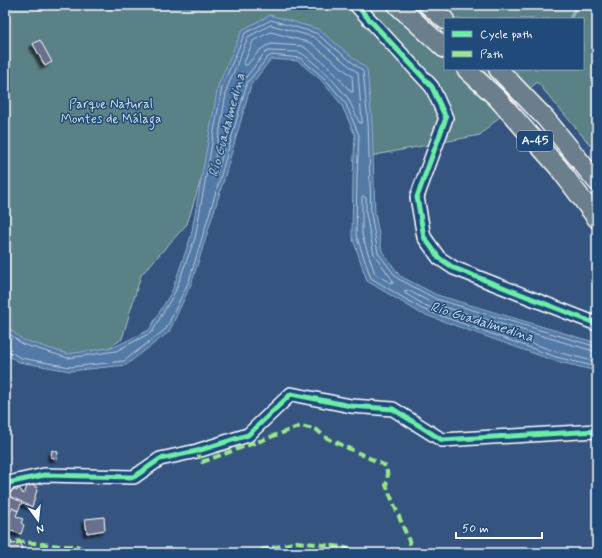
<svg xmlns="http://www.w3.org/2000/svg" width="602" height="558" font-family="Mynerve,sans-serif">
	<style>
		.green { fill: #5a8186; stroke: #acc0c2; fill-rule: evenodd }
		.water { fill: #527aa6; stroke: #97afca }
		.lines { fill: none; stroke-linecap: round; stroke-linejoin: round }
		.shore { stroke: #bacadb; stroke-width: 1 }
		.stream { stroke: #97afca; stroke-width: 3.5 }
		.building { fill: #686f8d; stroke: #fff; filter: url(#shadow) }
		.minor-casing { stroke: #fff; stroke-width: 16 }
		.highway-casing { stroke: #fff; stroke-width: 21 }
		.minor { stroke: #1f4a7a; stroke-width: 13 }
		.highway { stroke: #6b7e8b; stroke-width: 18 }
		.quiet { stroke: #98e88a; stroke-width: 4; stroke-dasharray: 8 4; stroke-linecap: butt }
		.cycleway-casing { stroke: #1f4a7a; stroke-width: 8 }
		.cycleway { stroke: #6deda7; stroke-width: 5 }
		.labels { text-anchor: middle; dominant-baseline: central; stroke-width: 3; stroke-linejoin: round; paint-order: stroke }
		.shield { fill: #1f4a7a; stroke: #bcc9d7; stroke-width: 1 }
		.shield-label { font-size: 12px; font-weight: bold; fill: #fff }
		.park-label { font-size: 13px; fill: #d6e0e1; stroke: #1f4a7a }
		.water-label { font-size: 14px; font-style: italic; fill: #d4dee9; stroke: #1f4a7a }
	</style>
	<defs>
		<filter id="shadow"><feDropShadow dx="-3.5" dy="3.5" stdDeviation="1" flood-color="#0009"/></filter>
	</defs>
	<rect width="100%" height="100%" fill="#355580"/>
	<filter id="ink" filterUnits="userSpaceOnUse"><feTurbulence type="fractalNoise" baseFrequency=".025" numOctaves="2"/><feDisplacementMap in="SourceGraphic" scale="8" xChannelSelector="R" yChannelSelector="G"/><feConvolveMatrix kernelMatrix="1 2 1 2 8 2 1 2 1" color-interpolation-filters="sRGB"/></filter>
	<g filter="url(#ink)">
		<!-- green -->
		<path class="green" d="M 5,5 L 597,5 L 597,153 L 537,82 L 480,135 L 365,157 L 319,48 L 257,59 L 219,122 L 187,224 L 141,275 L 122,339 L 89,362 L 5,336 ZM 445,19 L 583,19 L 583,69 L 445,69 Z"/>
		<!-- water -->
		<path class="water" d="M 270,15 L 318,29 L 367,69 L 372,122 L 375,213 L 382,251 L 400,276 L 437,295 L 597,343 L 597,371 L 555,361 L 420,313 L 367,281 L 352,236 L 353,177 L 355,135 L 341,104 L 321,80 L 298,61 L 271,59 L 251,85 L 225,176 L 192,282 L 169,332 L 126,365 L 70,371 L 19,362 L 5,354 L 5,325 L 23,340 L 68,354 L 114,347 L 149,330 L 172,291 L 191,236 L 218,86 L 242,30 Z"/>
		<g class="lines">
			<!-- shore -->
			<g class="shore">
				<path d="M 271,25 L 314,37 L 358,73 L 362,122 L 361,123 L 359,122 L 348,98 L 327,74 L 303,54 L 298,52 L 268,51 L 264,54 L 243,81 L 217,174 L 215,177 L 213,178 L 212,176 L 227,88 L 248,37 Z"/>
				<path d="M 271,32 L 311,43 L 352,76 L 353,92 L 351,92 L 331,69 L 307,49 L 302,46 L 272,44 L 266,46 L 260,50 L 247,65 L 245,65 L 244,63 L 253,41 Z"/>
				<path d="M 363,196 L 366,198 L 366,214 L 374,254 L 393,281 L 392,284 L 375,274 L 362,235 L 362,198 Z"/>
				<path d="M 5,330 L 22,344 L 68,358 L 116,351 L 152,332 L 175,292 L 195,238 L 222,87 L 245,33 L 271,20 L 316,33 L 363,71 L 368,122 L 371,214 L 378,253 L 397,278 L 436,299 L 597,347"/>
				<path d="M 5,351 L 8,351 L 21,358 L 70,367 L 124,361 L 166,329 L 189,281 L 221,175 L 247,83 L 268,57 L 272,55 L 300,58 L 324,78 L 345,102 L 359,135 L 357,177 L 356,235 L 371,278 L 422,309 L 556,357 L 597,367"/>
				<path d="M 597,352 L 434,304 L 407,290 L 404,291 L 405,293 L 424,305 L 557,352 L 597,362"/>
			</g>
			<!-- stream -->
			<path class="stream" d="M 570,19 L 577,5"/>
		</g>
		<!-- building -->
		<g class="building">
			<path d="M 40,40 L 52,62 L 45,66 L 33,44 Z"/>
			<path d="M 52,450 L 58,452 L 57,459 L 51,457 Z"/>
			<path d="M 28,484 L 38,487 L 32,507 L 5,495 L 10,488 L 17,491 L 18,488 L 22,491 L 22,493 L 24,494 Z"/>
			<path d="M 9,496 L 22,502 L 18,511 L 12,508 L 9,513 L 5,511 L 5,505 Z"/>
			<path d="M 12,508 L 18,511 L 16,516 L 23,519 L 21,523 L 24,525 L 21,534 L 5,529 L 5,525 Z"/>
			<path d="M 5,511 L 9,513 L 5,525 Z"/>
			<path d="M 104,517 L 105,530 L 87,533 L 85,519 Z"/>
			<path d="M 21,543 L 22,550 L 30,549 L 30,553 L 9,553 L 8,546 L 10,544 Z"/>
			<path d="M 56,550 L 56,553 L 48,553 L 47,551 Z"/>
		</g>
		<g class="lines">
			<defs>
				<g id="minor">
					<path d="M 356,5 L 432,87 L 446,118 L 417,197 L 424,237 L 439,258 L 454,268 L 597,324"/>
					<path d="M 5,488 L 8,483 L 44,475 L 134,477 L 160,459 L 197,451 L 248,435 L 291,394 L 351,406 L 393,409 L 442,440 L 597,431"/>
				</g>
				<g id="highway">
					<path d="M 397,5 L 445,49"/>
					<path d="M 428,5 L 445,20"/>
					<path d="M 466,69 L 497,98 L 558,167 L 597,219"/>
					<path d="M 498,69 L 546,119 L 597,182"/>
				</g>
			</defs>
			<!-- minor casing -->
			<use href="#minor" class="minor-casing"/>
			<!-- highway casing -->
			<use href="#highway" class="highway-casing"/>
			<!-- minor -->
			<use href="#minor" class="minor"/>
			<!-- highway -->
			<use href="#highway" class="highway"/>
			<!-- quiet -->
			<g class="quiet">
				<path d="M 197,451 L 202,462 L 301,426 L 317,430 L 325,437 L 386,466 L 388,478 L 386,485 L 414,553"/>
				<path d="M 5,545 L 16,541 L 60,546 L 77,546 L 86,552 L 91,553"/>
				<path d="M 249,553 L 297,542 L 342,547 L 363,553"/>
			</g>
			<defs>
				<g id="cycleway">
					<path d="M 356,5 L 432,87 L 446,118 L 417,197 L 424,237 L 439,258 L 454,268 L 597,324"/>
					<path d="M 5,488 L 8,483 L 44,475 L 134,477 L 160,459 L 197,451 L 248,435 L 291,394 L 351,406 L 393,409 L 442,440 L 597,431"/>
				</g>
			</defs>
			<!-- cycleway casing -->
			<use href="#cycleway" class="cycleway-casing"/>
			<!-- cycleway -->
			<use href="#cycleway" class="cycleway"/>
		</g>
	</g>
	<g class="labels">
		<!-- shield labels -->
		<rect class="shield" x="517" y="131" width="36" height="20" rx="3"/>
		<g class="shield-label">
			<text x="535" y="141">A-45</text>
		</g>
		<!-- park labels -->
		<g class="park-label">
			<text x="111" y="104">Parque Natural<tspan x="111" dy="15">Montes de Málaga</tspan></text>
		</g>
		<!-- water labels -->
		<g class="water-label">
			<text transform="translate(227 125) rotate(-75)">Río Guadalmedina</text>
			<text transform="translate(482 322) rotate(17)">Río Guadalmedina</text>
		</g>
	</g>
	<!-- margin -->
	<rect width="602" height="558" fill="none" stroke="#1f4a7a" stroke-width="20"/>
	<rect x="10" y="10" width="582" height="538" fill="none" stroke="#fff" stroke-width="1.5" filter="url(#ink)"/>
	<!-- legend -->
	<rect x="444" y="18" width="140" height="52" fill="#1f4a7a" stroke="#7992af"/>
	<rect x="452" y="31" width="20" height="6" fill="#6deda7" stroke="#7992af"/>
	<text x="480" y="38" font-size="12" fill="#ffffff">Cycle path</text>
	<rect x="452" y="51" width="20" height="6" fill="#98e88a" stroke="#7992af"/>
	<text x="480" y="58" font-size="12" fill="#ffffff">Path</text>
	<!-- north arrow -->
	<g transform="translate(38 520) rotate(165)" stroke="#1f4a7a" stroke-width="3" paint-order="stroke">
	<path d="M0-3L7 15L0 10L-7 15Z" fill="#ffffff"/>
	<text y="-6" font-size="11" font-weight="bold" text-anchor="middle" fill="#ffffff">N</text>
	</g>
	<!-- scale -->
	<path d="M456 532v6h86v-6" fill="none" stroke="#ffffff" stroke-width="2"/>
	<text x="462" y="532" font-size="12" fill="#ffffff" stroke="#1f4a7a" stroke-width="3" paint-order="stroke">50 m</text>
</svg>
